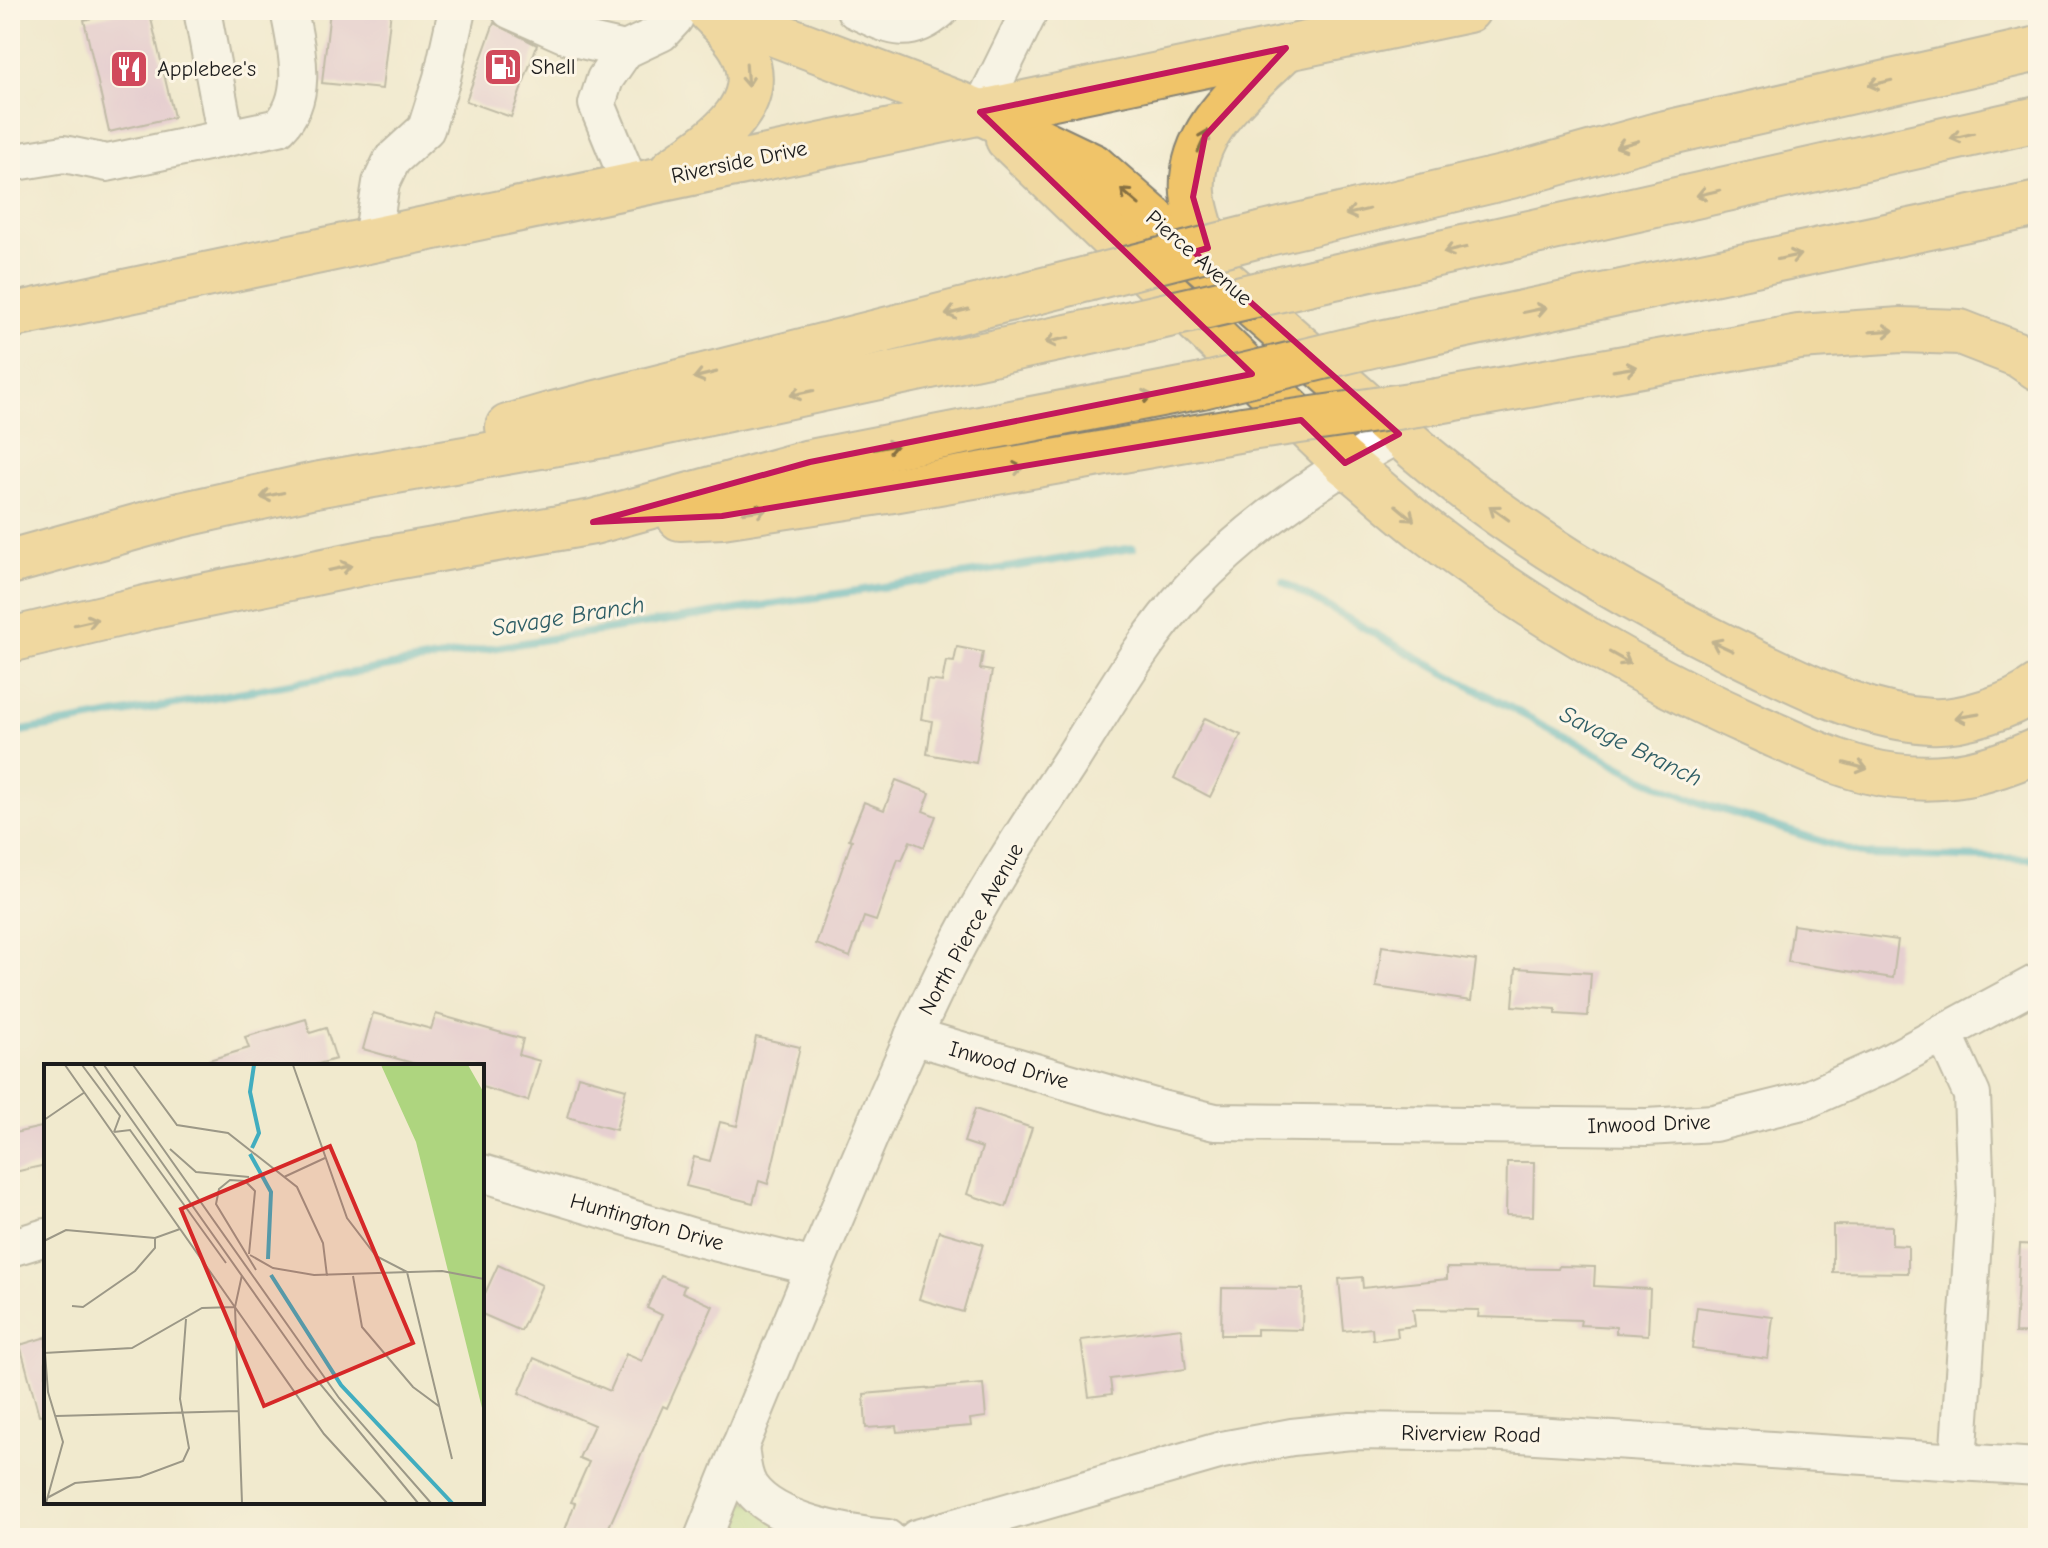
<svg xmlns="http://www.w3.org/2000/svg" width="2048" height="1548" font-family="'Comic Neue',sans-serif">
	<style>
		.green { fill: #aed57f; stroke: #65784e; stroke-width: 2 }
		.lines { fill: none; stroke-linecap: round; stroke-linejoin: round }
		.stream { stroke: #41adbf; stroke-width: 8 }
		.building { fill: #dab0d3 }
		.minor-casing { stroke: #868375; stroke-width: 40 }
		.major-casing { stroke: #868375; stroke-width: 48 }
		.highway-casing { stroke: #868375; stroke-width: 48 }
		.minor { stroke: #fff; stroke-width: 36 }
		.major { stroke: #f0c469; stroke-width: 44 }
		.highway { stroke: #f0c469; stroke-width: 44 }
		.highway-bridge-casing { stroke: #868375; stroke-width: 48; stroke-linecap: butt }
		.highway-bridge { stroke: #f0c469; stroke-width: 44 }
		.oneway { stroke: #867042 }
		.marked { fill: none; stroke: #c2185b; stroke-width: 6; stroke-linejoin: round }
		.labels { text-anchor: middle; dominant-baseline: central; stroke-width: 6; stroke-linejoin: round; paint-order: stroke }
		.poi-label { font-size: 22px; fill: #1c1c1c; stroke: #fcf5e5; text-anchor: start }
		.street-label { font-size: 22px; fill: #1c1c1c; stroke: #fcf5e5 }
		.water-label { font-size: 24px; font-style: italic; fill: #2d5d65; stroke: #fcf5e5 }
		.inset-river { fill: none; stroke: #41adbf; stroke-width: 4 }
		.inset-road { fill: none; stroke: #9c9887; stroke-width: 2 }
		.view { fill: #d62828; fill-opacity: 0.15; stroke: #d62828; stroke-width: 4 }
		.inset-edge { fill: none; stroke: #1c1c1c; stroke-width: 4 }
	</style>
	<rect width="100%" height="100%" fill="#fcf5e5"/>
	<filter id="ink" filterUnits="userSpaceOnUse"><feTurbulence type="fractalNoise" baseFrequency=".0125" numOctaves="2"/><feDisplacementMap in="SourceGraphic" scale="16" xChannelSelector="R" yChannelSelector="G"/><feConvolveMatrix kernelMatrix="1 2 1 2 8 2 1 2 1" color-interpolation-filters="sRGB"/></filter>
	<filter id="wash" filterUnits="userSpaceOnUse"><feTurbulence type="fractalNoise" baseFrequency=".006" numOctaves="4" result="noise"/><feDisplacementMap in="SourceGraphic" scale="32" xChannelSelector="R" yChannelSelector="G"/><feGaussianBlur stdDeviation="1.8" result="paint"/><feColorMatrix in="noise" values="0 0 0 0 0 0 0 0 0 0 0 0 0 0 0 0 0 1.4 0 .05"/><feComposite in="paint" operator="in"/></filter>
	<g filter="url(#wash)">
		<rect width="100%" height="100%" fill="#f1eace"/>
		<!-- green -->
		<path class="green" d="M 737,1496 L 812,1538 L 721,1538 Z"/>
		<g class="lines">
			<!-- stream -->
			<g class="stream">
				<path d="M 1283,582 L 1436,668 L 1646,780 L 1707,805 L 1865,855 L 2038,859"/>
				<path d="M 10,733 L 516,644 L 1133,548"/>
			</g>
		</g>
		<g id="blocks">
			<!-- building -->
			<g class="building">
				<path d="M 128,10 L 149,10 L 174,117 L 109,132 L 84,20 Z"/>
				<path d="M 330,10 L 391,10 L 382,89 L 322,83 Z"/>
				<path d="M 494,23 L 537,45 L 511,117 L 466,101 Z"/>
				<path d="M 957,647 L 983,652 L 980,669 L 992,671 L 976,763 L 927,754 L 932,721 L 921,719 L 927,680 L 942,682 L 946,661 L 954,662 Z"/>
				<path d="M 1205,718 L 1241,735 L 1210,797 L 1174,778 Z"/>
				<path d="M 896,780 L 930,793 L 923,811 L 936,816 L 924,847 L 910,841 L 902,860 L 898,859 L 876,921 L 864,917 L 850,957 L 816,944 L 852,840 L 849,839 L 864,802 L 884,810 Z"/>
				<path d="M 1793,925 L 1898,940 L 1893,978 L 1788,962 Z"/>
				<path d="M 1382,946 L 1476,960 L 1471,1001 L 1376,987 Z"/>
				<path d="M 1516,968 L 1591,973 L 1588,1016 L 1556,1014 L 1556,1009 L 1513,1006 Z"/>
				<path d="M 373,1013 L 431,1029 L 436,1014 L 523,1039 L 519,1055 L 540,1061 L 528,1101 L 482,1087 L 482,1066 L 423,1066 L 363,1049 Z"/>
				<path d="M 306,1019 L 310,1033 L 326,1028 L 336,1059 L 311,1066 L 210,1066 L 209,1060 L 249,1048 L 245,1037 Z"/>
				<path d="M 756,1037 L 800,1047 L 768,1184 L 759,1181 L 753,1203 L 686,1186 L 694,1157 L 710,1161 L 720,1122 L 737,1126 Z"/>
				<path d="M 578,1076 L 626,1089 L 616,1130 L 567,1117 Z"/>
				<path d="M 975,1109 L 1032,1128 L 1006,1207 L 967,1194 L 982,1148 L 964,1142 Z"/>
				<path d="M 46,1126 L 46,1165 L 10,1173 L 10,1134 Z"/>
				<path d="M 1507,1162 L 1534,1162 L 1533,1216 L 1506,1215 Z"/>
				<path d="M 1833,1225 L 1892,1226 L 1892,1245 L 1908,1246 L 1908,1273 L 1833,1272 Z"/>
				<path d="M 939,1231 L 983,1244 L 963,1312 L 919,1299 Z"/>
				<path d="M 2020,1244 L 2038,1245 L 2038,1334 L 2015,1333 Z"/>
				<path d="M 498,1265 L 542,1285 L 521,1331 L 482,1314 L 482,1300 Z"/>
				<path d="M 1559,1266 L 1595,1267 L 1594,1286 L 1650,1289 L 1648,1335 L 1616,1333 L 1616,1327 L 1580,1325 L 1581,1320 L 1478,1317 L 1479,1310 L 1413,1309 L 1415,1326 L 1397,1328 L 1398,1337 L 1373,1340 L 1372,1328 L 1344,1331 L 1339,1279 L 1362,1277 L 1363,1288 L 1447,1279 L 1447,1268 L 1558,1269 Z"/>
				<path d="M 661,1276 L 685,1286 L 682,1292 L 713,1306 L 667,1408 L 663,1406 L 604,1538 L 562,1538 L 575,1503 L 571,1502 L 589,1462 L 579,1458 L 594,1425 L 519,1393 L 534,1358 L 610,1391 L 626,1354 L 642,1361 L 662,1315 L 647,1308 Z"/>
				<path d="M 1222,1288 L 1303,1289 L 1302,1330 L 1257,1329 L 1257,1335 L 1221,1335 Z"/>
				<path d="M 1697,1307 L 1773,1317 L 1768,1359 L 1692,1349 Z"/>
				<path d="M 1181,1328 L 1186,1369 L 1110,1379 L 1112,1394 L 1089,1397 L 1081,1340 Z"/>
				<path d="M 46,1337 L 46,1414 L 39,1415 L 20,1345 Z"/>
				<path d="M 983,1384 L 986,1417 L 970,1419 L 971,1426 L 897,1432 L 896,1426 L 866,1428 L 864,1394 Z"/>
			</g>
		</g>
	</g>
	<g filter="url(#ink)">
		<use href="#blocks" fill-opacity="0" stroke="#868375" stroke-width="2"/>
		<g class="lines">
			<defs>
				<g id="minor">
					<path d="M 202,10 L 226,138"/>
					<path d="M 510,10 L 573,38 L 625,50"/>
					<path d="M 855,10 C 890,26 908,38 940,10"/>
					<path d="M 980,112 L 1030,10"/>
					<path d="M 10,163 L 64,154 L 107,163 L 279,127 C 310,96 296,48 289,10"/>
					<path d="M 630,184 L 597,104 L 605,79 L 625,50 L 661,33 L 675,18 L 677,10"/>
					<path d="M 372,239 L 381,183 L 392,160 L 426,129 L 442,78 L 457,10"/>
					<path d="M 1944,1033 L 1972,1095 L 1976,1197 L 1958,1462"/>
					<path d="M 913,1036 L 1161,1109 L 1215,1122 L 1647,1127 L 1714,1123 L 1806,1100 L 1884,1065 L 2038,982"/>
					<path d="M 482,1173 L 690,1236 L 814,1267"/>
					<path d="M 10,1248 L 46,1237"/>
					<path d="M 740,1446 C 742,1460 742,1475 750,1487 C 774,1522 848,1534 887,1538"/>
					<path d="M 703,1538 C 752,1416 803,1294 854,1173 C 890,1089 925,1004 969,924 C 1000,867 1037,813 1072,759 C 1109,701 1143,639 1190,589 C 1250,525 1322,476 1399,434"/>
					<path d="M 917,1538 L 1222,1450 L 1292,1437 L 1351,1431 L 1504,1433 L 2038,1467"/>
				</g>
				<g id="major">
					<path d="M 712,10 L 980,112 L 1093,166 L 1397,432"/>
					<path d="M 1008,139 L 1345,463"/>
					<path d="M 673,169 C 711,142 768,108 744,53 C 737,36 721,23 709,10"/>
					<path d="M 1215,270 C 1208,246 1195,218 1193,193 C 1188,129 1245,89 1286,48"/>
					<path d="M 10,316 L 1468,10"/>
				</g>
				<g id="highway">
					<path d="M 1264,234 L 1515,175 L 1657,135 L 2038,49"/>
					<path d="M 1316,281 L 2038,119"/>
					<path d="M 1376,344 L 2038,204"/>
					<path d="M 1438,401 L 1799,337 L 1901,330 L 1960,332 L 2019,355 L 2038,368"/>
					<path d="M 508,427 L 553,414 L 1087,279"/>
					<path d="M 1399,434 C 1504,528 1627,600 1754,661 C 1811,688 1866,717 1930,721 C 1962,723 2013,706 2038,687"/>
					<path d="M 1345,463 C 1373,486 1400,511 1429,533 C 1530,611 1643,676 1759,728 C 1802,747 1849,771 1896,776 C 1951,782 1989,772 2038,750"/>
					<path d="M 680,518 L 722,516 L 893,490 L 1243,429"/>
					<path d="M 10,562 L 176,516 L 315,485 L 615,433 L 1133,323"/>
					<path d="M 10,640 L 149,607 L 377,560 L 593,522 L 810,462 L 1202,386"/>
				</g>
			</defs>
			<!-- minor casing -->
			<use href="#minor" class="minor-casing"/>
			<!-- major casing -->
			<use href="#major" class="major-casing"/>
			<!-- highway casing -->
			<use href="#highway" class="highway-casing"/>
			<!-- minor -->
			<use href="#minor" class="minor"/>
			<!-- major -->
			<use href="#major" class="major"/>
			<!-- highway -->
			<use href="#highway" class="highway"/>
			<defs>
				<g id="highway-bridge">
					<path d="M 1087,279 L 1264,234"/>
					<path d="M 1133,323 L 1316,281"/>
					<path d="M 1202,386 L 1376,344"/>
					<path d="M 1243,429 L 1438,401"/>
				</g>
			</defs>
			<!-- highway-bridge casing -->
			<use href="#highway-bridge" class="highway-bridge-casing"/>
			<!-- highway-bridge -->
			<use href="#highway-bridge" class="highway-bridge"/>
		</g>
		<!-- one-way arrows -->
		<defs><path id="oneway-shaft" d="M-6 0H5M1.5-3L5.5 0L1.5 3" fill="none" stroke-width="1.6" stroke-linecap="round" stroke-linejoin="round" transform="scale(2)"/></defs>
		<g class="oneway">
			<use href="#oneway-shaft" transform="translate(747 75) rotate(86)"/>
			<use href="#oneway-shaft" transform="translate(1880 83) rotate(167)"/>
			<use href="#oneway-shaft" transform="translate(1962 136) rotate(167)"/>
			<use href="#oneway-shaft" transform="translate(1203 141) rotate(-66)"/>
			<use href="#oneway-shaft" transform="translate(1627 144) rotate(164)"/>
			<use href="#oneway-shaft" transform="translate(1708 193) rotate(167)"/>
			<use href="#oneway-shaft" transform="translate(1130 197) rotate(-139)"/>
			<use href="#oneway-shaft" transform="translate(1357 212) rotate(167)"/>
			<use href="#oneway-shaft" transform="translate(1455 250) rotate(167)"/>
			<use href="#oneway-shaft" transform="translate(1789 257) rotate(-12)"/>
			<use href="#oneway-shaft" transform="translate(1535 310) rotate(-12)"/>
			<use href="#oneway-shaft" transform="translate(957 312) rotate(166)"/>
			<use href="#oneway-shaft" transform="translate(1882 331) rotate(-4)"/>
			<use href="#oneway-shaft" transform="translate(1057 340) rotate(168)"/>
			<use href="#oneway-shaft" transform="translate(1625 369) rotate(-9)"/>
			<use href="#oneway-shaft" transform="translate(705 375) rotate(166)"/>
			<use href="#oneway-shaft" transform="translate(802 393) rotate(168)"/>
			<use href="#oneway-shaft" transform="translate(1141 397) rotate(-11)"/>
			<use href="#oneway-shaft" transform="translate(886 447) rotate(-11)"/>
			<use href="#oneway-shaft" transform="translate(1012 469) rotate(-10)"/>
			<use href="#oneway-shaft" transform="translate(272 495) rotate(168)"/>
			<use href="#oneway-shaft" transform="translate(755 511) rotate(-8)"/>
			<use href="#oneway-shaft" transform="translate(1405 513) rotate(40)"/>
			<use href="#oneway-shaft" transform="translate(1499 513) rotate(-144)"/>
			<use href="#oneway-shaft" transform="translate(340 568) rotate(-12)"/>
			<use href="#oneway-shaft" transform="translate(86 622) rotate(-13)"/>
			<use href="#oneway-shaft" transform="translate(1722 646) rotate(-155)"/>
			<use href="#oneway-shaft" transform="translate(1620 658) rotate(29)"/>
			<use href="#oneway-shaft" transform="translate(1967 716) rotate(171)"/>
			<use href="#oneway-shaft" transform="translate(1856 766) rotate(15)"/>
		</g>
	</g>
	<!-- marked area -->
	<path d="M0 0H2048V1548H0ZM 1286,48 L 1205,136 L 1193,197 L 1208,248 L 1194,252 L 1399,434 L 1345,463 L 1301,420 L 722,516 L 593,522 L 810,462 L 1252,374 L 980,112 Z" fill="#f1eace" fill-opacity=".55" fill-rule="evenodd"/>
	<path class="marked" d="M 1286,48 L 1205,136 L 1193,197 L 1208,248 L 1194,252 L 1399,434 L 1345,463 L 1301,420 L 722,516 L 593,522 L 810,462 L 1252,374 L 980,112 Z"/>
	<!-- icons -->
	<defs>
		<symbol id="fuel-square" viewBox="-11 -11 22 22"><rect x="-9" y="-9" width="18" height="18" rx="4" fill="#d1495b" stroke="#fcf5e5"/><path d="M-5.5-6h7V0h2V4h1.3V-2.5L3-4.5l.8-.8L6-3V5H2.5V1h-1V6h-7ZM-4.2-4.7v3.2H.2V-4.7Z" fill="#fff"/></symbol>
		<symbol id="restaurant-square" viewBox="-11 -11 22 22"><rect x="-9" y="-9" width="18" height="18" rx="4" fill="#d1495b" stroke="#fcf5e5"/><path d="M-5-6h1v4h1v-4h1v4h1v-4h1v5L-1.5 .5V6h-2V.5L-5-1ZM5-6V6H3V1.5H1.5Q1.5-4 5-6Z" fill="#fff"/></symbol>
	</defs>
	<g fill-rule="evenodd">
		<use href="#fuel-square" x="481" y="45" width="44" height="44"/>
		<use href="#restaurant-square" x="107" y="47" width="44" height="44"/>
	</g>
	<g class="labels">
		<!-- poi labels -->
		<g class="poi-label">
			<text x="531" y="67">Shell</text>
			<text x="157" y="69">Applebee's</text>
		</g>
		<!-- street labels -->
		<g class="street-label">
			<text transform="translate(739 162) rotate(-12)">Riverside Drive</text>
			<text transform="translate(1199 258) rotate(41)">Pierce Avenue</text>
			<text transform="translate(971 929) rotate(-61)">North Pierce Avenue</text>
			<text transform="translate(1009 1065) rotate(16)">Inwood Drive</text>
			<text transform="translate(1649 1124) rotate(-2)">Inwood Drive</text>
			<text transform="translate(647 1222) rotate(16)">Huntington Drive</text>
			<text transform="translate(1471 1434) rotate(1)">Riverview Road</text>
		</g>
		<!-- water labels -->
		<g class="water-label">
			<text transform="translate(568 616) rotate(-9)">Savage Branch</text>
			<text transform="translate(1631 746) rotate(26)">Savage Branch</text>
		</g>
	</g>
	<!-- overview -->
	<g transform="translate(44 1064)">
		<rect width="440" height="440" fill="#f1eace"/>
		<path d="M 337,1 L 424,1 L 440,29 L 440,352 L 372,78 Z" fill="#aed57f"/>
		<path class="inset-river" d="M 208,84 L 215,69 L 206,28 L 210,1M 206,90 L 227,128 L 224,195M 227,211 L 297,321 L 408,439"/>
		<path class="inset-road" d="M 21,1 L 280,370 L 343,439M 38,1 L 76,52 L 70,68M 49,1 L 263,304 L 374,439M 60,1 L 295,334 L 387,439M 89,1 L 133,61 L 184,69 L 253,123 L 279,179 L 283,212M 249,1 L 303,154 L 332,192 L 363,208M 0,56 L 41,28M 70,68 L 86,66 L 182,199M 126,85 L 152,108 L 205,113M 240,113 L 281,94M 0,177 L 22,166 L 111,174 L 136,165M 205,190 L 211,127 L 201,117 L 186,116 L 175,125 L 172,140 L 212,206M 206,191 L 229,204 L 270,211 L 398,207 L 440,215M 363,208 L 408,395M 198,211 L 191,243 L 198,439M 309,212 L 318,263 L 369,323 L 396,343M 28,242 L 39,243 L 91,207 L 111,184 L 111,174M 0,289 L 88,284 L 158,244 L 191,243M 1,289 L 4,328 L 19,378 L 2,439M 12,352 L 194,347M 3,434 L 31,419 L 96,413 L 139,397 L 145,384 L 136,335 L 142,255"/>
		<path class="view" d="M 286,82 L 369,279 L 220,342 L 137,145 Z"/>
		<rect width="440" height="440" class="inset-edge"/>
	</g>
	<!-- margin -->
	<rect width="2048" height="1548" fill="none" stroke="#fcf5e5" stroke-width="40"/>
</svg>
